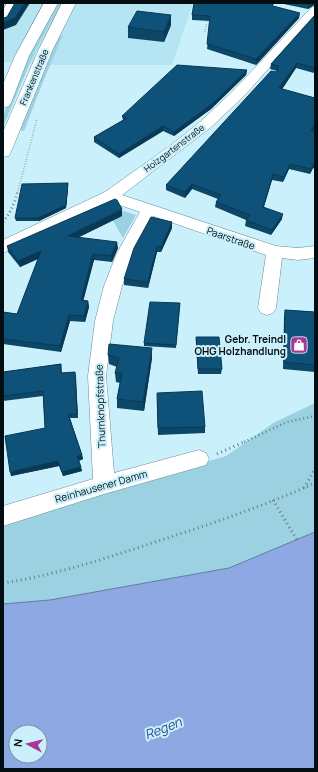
<svg xmlns="http://www.w3.org/2000/svg" width="318" height="772" font-family="Manrope,sans-serif">
	<style>
		.built { fill: #b5e4f2 }
		.green { fill: #9bd1e0 }
		.water { fill: #8da8e2; stroke: #637aa3; fill-rule: evenodd }
		.lines { fill: none; stroke-linecap: round; stroke-linejoin: round }
		.minor-casing { stroke: #688c96; stroke-width: 1 }
		.major-casing { stroke: #688c96; stroke-width: 1 }
		.path-far2 { stroke: #678087; stroke-width: 1.5; stroke-dasharray: 0.5 2; stroke-linecap: butt }
		.path-far1 { stroke: #678087; stroke-width: 2.5; stroke-dasharray: 1 3; stroke-linecap: butt }
		.path { stroke: #678087; stroke-width: 3; stroke-dasharray: 1 3.5; stroke-linecap: butt }
		.minor { fill: #fff; fill-rule: evenodd }
		.major { fill: #fff; fill-rule: evenodd }
		.wall { fill: #0c4768 }
		.shaded-wall { fill: #0a3955 }
		.building { fill: #0e5279; stroke: #0a3955 }
		.labels { text-anchor: middle; dominant-baseline: central; stroke-width: 4; stroke-linejoin: round; paint-order: stroke }
		.far-street-label { font-size: 9px; fill: #020e11; stroke: #caf0fb }
		.street-label { font-size: 10px; fill: #020e11; stroke: #caf0fb }
		.poi-label { font-size: 10px; font-weight: bold; fill: #020e11; stroke: #caf0fb; text-anchor: end }
		.near-water-label { font-size: 13px; font-style: italic; fill: #2d4a90; stroke: #caf0fb }
	</style>
	<rect width="100%" height="100%" fill="#caf0fb"/>
	<!-- built -->
	<path class="built" d="M 3,3 L 193,3 L 172,65 L 57,65 L 3,62 Z"/>
	<!-- green -->
	<g class="green">
		<path d="M 55,3 L 61,3 L 36,49 L 3,127 L 3,116 L 22,67 Z"/>
		<path d="M 63,35 L 43,82 L 24,131 L 19,130 L 56,37 Z"/>
		<path d="M 105,207 L 111,207 L 136,215 L 123,238 Z"/>
		<path d="M 315,403 L 315,532 L 229,568 L 50,600 L 3,604 L 3,525 L 226,456 L 275,422 Z"/>
	</g>
	<!-- water -->
	<path class="water" d="M 315,532 L 315,769 L 3,769 L 3,604 L 50,600 L 229,568 ZM 16,732 L 40,732 L 40,756 L 16,756 Z"/>
	<g class="lines">
		<defs>
			<g id="minor">
				<path d="M 7,3 L 19,3 L 7,22 L 3,23 L 3,10 Z"/>
				<path d="M 315,6 L 315,17 L 244,96 L 210,128 L 122,195 L 276,246 L 298,248 L 315,246 L 315,258 L 298,260 L 282,258 L 276,308 L 273,313 L 267,315 L 261,313 L 258,308 L 266,255 L 153,216 L 133,253 L 122,286 L 113,321 L 106,376 L 114,473 L 199,450 L 206,453 L 209,459 L 206,465 L 104,494 L 3,526 L 3,506 L 93,479 L 88,376 L 95,321 L 104,286 L 117,253 L 140,212 L 111,202 L 3,253 L 3,240 L 105,192 L 171,145 L 200,122 L 234,90 L 311,8 Z"/>
			</g>
			<g id="major">
				<path d="M 44,3 L 58,3 L 29,56 L 11,103 L 9,106 L 3,108 L 3,84 L 15,56 Z"/>
				<path d="M 62,3 L 76,3 L 53,49 L 11,152 L 9,156 L 3,157 L 3,132 L 39,49 Z"/>
			</g>
		</defs>
		<!-- minor casing -->
		<use href="#minor" class="minor-casing"/>
		<!-- major casing -->
		<use href="#major" class="major-casing"/>
		<!-- path-far2 -->
		<g class="path-far2">
			<path d="M 205,32 L 207,18"/>
			<path d="M 18,191 L 37,119"/>
		</g>
		<!-- path-far1 -->
		<g class="path-far1">
			<path d="M 3,222 C 11,212 15,202 18,190"/>
			<path d="M 244,442 L 287,422 L 315,416"/>
		</g>
		<!-- path -->
		<g class="path">
			<path d="M 217,454 L 246,441"/>
			<path d="M 304,488 L 315,469"/>
			<path d="M 273,500 L 297,540"/>
			<path d="M 3,583 C 56,575 107,558 158,541 C 211,524 264,506 315,483"/>
		</g>
		<!-- minor -->
		<use href="#minor" class="minor"/>
		<!-- major -->
		<use href="#major" class="major"/>
	</g>
	<!-- wall -->
	<g class="wall">
		<path d="M 194,3 L 276,3 L 272,5 L 273,6 L 299,18 L 256,65 L 207,49 L 210,21 L 192,20 L 192,15 Z"/>
		<path d="M 279,3 L 315,3 L 315,5 L 314,5 L 308,9 Z"/>
		<path d="M 171,15 L 171,25 L 164,42 L 128,38 L 128,27 Z"/>
		<path d="M 315,15 L 315,72 L 314,73 L 296,68 L 282,89 L 315,98 L 315,128 L 313,132 L 315,132 L 315,169 L 313,168 L 310,174 L 289,169 L 283,182 L 272,180 L 264,207 L 282,219 L 271,235 L 245,226 L 246,220 L 215,207 L 216,202 L 218,199 L 192,189 L 185,198 L 166,190 L 166,185 L 277,71 L 270,69 L 271,64 Z"/>
		<path d="M 247,70 L 246,75 L 211,109 L 174,136 L 163,131 L 119,158 L 94,142 L 94,137 L 123,120 L 122,116 Z"/>
		<path d="M 68,187 L 66,208 L 39,221 L 16,221 L 15,218 Z"/>
		<path d="M 122,216 L 79,237 L 118,248 L 112,262 L 94,260 L 83,300 L 88,301 L 89,307 L 85,322 L 70,321 L 61,352 L 3,344 L 3,312 L 17,314 L 38,259 L 20,267 L 8,252 L 7,246 Z"/>
		<path d="M 172,222 L 172,228 L 161,252 L 157,252 L 148,288 L 124,285 L 124,279 Z"/>
		<path d="M 180,303 L 176,348 L 144,346 L 144,343 Z"/>
		<path d="M 285,310 L 315,312 L 315,372 L 283,369 L 284,317 Z"/>
		<path d="M 196,337 L 222,369 L 221,374 L 198,374 L 196,343 Z"/>
		<path d="M 108,355 L 152,358 L 144,411 L 117,408 L 117,399 L 120,383 L 116,382 L 115,373 L 117,367 L 109,364 Z"/>
		<path d="M 61,364 L 62,373 L 75,372 L 78,418 L 70,418 L 82,455 L 83,459 L 79,461 L 82,471 L 63,476 L 59,466 L 11,476 L 45,428 L 43,396 L 3,401 L 3,372 Z"/>
		<path d="M 157,400 L 205,427 L 205,433 L 158,435 Z"/>
	</g>
	<!-- shaded-wall -->
	<g class="shaded-wall">
		<path d="M 25,3 L 30,3 L 16,25 L 3,30 L 3,23 Z"/>
		<path d="M 270,3 L 276,3 L 272,5 Z"/>
		<path d="M 310,3 L 315,3 L 314,5 L 308,9 L 308,4 Z"/>
		<path d="M 300,13 L 299,18 L 256,65 L 256,59 Z"/>
		<path d="M 171,15 L 171,25 L 164,42 L 164,32 Z"/>
		<path d="M 297,63 L 296,68 L 279,94 L 279,88 Z"/>
		<path d="M 247,70 L 246,75 L 211,109 L 174,136 L 174,132 Z"/>
		<path d="M 315,124 L 315,128 L 310,136 L 311,131 Z"/>
		<path d="M 163,126 L 163,131 L 119,158 L 119,154 Z"/>
		<path d="M 314,163 L 313,168 L 310,174 L 311,169 Z"/>
		<path d="M 290,164 L 289,169 L 283,182 L 284,177 Z"/>
		<path d="M 273,174 L 272,180 L 262,212 L 263,207 Z"/>
		<path d="M 68,183 L 68,187 L 66,208 L 39,221 L 38,218 Z"/>
		<path d="M 192,184 L 192,189 L 185,198 L 185,192 Z"/>
		<path d="M 122,209 L 122,216 L 69,242 L 68,236 Z"/>
		<path d="M 283,214 L 282,219 L 271,235 L 272,230 Z"/>
		<path d="M 172,222 L 172,228 L 161,252 L 161,247 Z"/>
		<path d="M 117,242 L 118,248 L 112,262 L 111,256 Z"/>
		<path d="M 157,246 L 157,252 L 148,288 L 148,282 Z"/>
		<path d="M 41,251 L 42,257 L 20,267 L 18,261 Z"/>
		<path d="M 93,254 L 94,260 L 82,306 L 81,300 Z"/>
		<path d="M 88,301 L 89,307 L 85,322 L 84,316 Z"/>
		<path d="M 69,315 L 70,321 L 61,352 L 60,346 Z"/>
		<path d="M 152,348 L 152,358 L 144,411 L 143,402 Z"/>
		<path d="M 75,372 L 76,377 L 78,418 L 77,414 Z"/>
		<path d="M 82,455 L 83,459 L 78,461 L 77,456 Z"/>
		<path d="M 58,461 L 59,466 L 11,476 L 10,472 Z"/>
		<path d="M 81,467 L 82,471 L 63,476 L 62,472 Z"/>
	</g>
	<!-- building -->
	<g class="building">
		<path d="M 15,3 L 25,3 L 15,18 L 3,23 L 3,18 L 7,17 Z"/>
		<path d="M 194,3 L 270,3 L 273,6 L 300,13 L 256,59 L 207,44 L 210,16 L 192,15 Z"/>
		<path d="M 303,3 L 310,3 L 308,4 Z"/>
		<path d="M 137,11 L 171,15 L 164,32 L 128,27 Z"/>
		<path d="M 315,15 L 315,68 L 297,63 L 279,88 L 315,98 L 315,124 L 311,131 L 315,132 L 315,163 L 314,163 L 311,169 L 290,164 L 284,177 L 273,174 L 263,207 L 283,214 L 272,230 L 246,220 L 250,215 L 216,202 L 221,195 L 192,184 L 185,192 L 166,185 L 271,71 L 277,72 L 278,66 L 271,64 Z"/>
		<path d="M 177,65 L 247,70 L 212,104 L 174,132 L 163,126 L 119,154 L 94,137 L 127,118 L 122,116 Z"/>
		<path d="M 68,183 L 66,205 L 38,218 L 15,218 L 22,184 Z"/>
		<path d="M 115,199 L 117,200 L 122,209 L 68,236 L 117,242 L 111,256 L 93,254 L 81,300 L 88,301 L 84,316 L 69,315 L 60,346 L 3,339 L 3,312 L 17,314 L 41,251 L 18,261 L 7,246 Z"/>
		<path d="M 151,217 L 172,222 L 161,247 L 157,246 L 148,282 L 124,279 L 134,248 Z"/>
		<path d="M 150,302 L 180,303 L 176,345 L 144,343 Z"/>
		<path d="M 285,310 L 315,312 L 315,365 L 284,362 Z"/>
		<path d="M 196,337 L 219,337 L 222,369 L 198,369 Z"/>
		<path d="M 109,344 L 152,348 L 143,402 L 117,399 L 122,373 L 115,373 L 119,358 L 108,355 Z"/>
		<path d="M 61,364 L 61,373 L 75,372 L 77,414 L 68,414 L 82,455 L 77,456 L 81,467 L 62,472 L 58,461 L 10,472 L 5,436 L 45,428 L 43,391 L 3,396 L 3,372 Z"/>
		<path d="M 202,391 L 205,427 L 158,428 L 157,393 Z"/>
	</g>
	<!-- icons -->
	<defs>
		<symbol id="shop-square" viewBox="-11 -11 22 22"><rect x="-9" y="-9" width="18" height="18" rx="4" fill="#a93893" stroke="#caf0fb"/><path d="M-5-2.5h2.3a2.7 3.5 0 0 1 5.4 0H5L5.5 6h-11ZM-1.5-2.5h3a1.5 2.3 0 0 0-3 0Z" fill="#fff"/></symbol>
	</defs>
	<g fill-rule="evenodd">
		<use href="#shop-square" x="289" y="335" width="20" height="20"/>
	</g>
	<g class="labels">
		<!-- far-street labels -->
		<g class="far-street-label">
			<text transform="translate(34 77) rotate(-67)">Frankenstraße</text>
			<text transform="translate(174 148) rotate(-37)">Holzgartenstraße</text>
		</g>
		<!-- street labels -->
		<g class="street-label">
			<text transform="translate(231 238) rotate(19)">Paarstraße</text>
			<text transform="translate(100 406) rotate(-92)">Thurnknopfstraße</text>
			<text transform="translate(101 486) rotate(-16)">Reinhausener Damm</text>
		</g>
		<!-- poi labels -->
		<g class="poi-label">
			<text x="286" y="339">Gebr. Treindl<tspan x="286" dy="12">OHG Holzhandlung</tspan></text>
		</g>
		<!-- near-water labels -->
		<g class="near-water-label">
			<text transform="translate(163 728) rotate(-22)">Regen</text>
		</g>
	</g>
	<!-- border -->
	<rect width="318" height="772" fill="none" stroke="#020e11" stroke-width="8"/>
	<!-- north arrow -->
	<g transform="translate(28 744) rotate(277)"><circle r="19" fill="#caf0fb" stroke="#7a969d"/>
	<path d="M0-3L7 15L0 10L-7 15Z" fill="#a93893"/>
	<text y="-6" font-size="11" font-weight="bold" text-anchor="middle" fill="#020e11">N</text>
	</g>
</svg>
